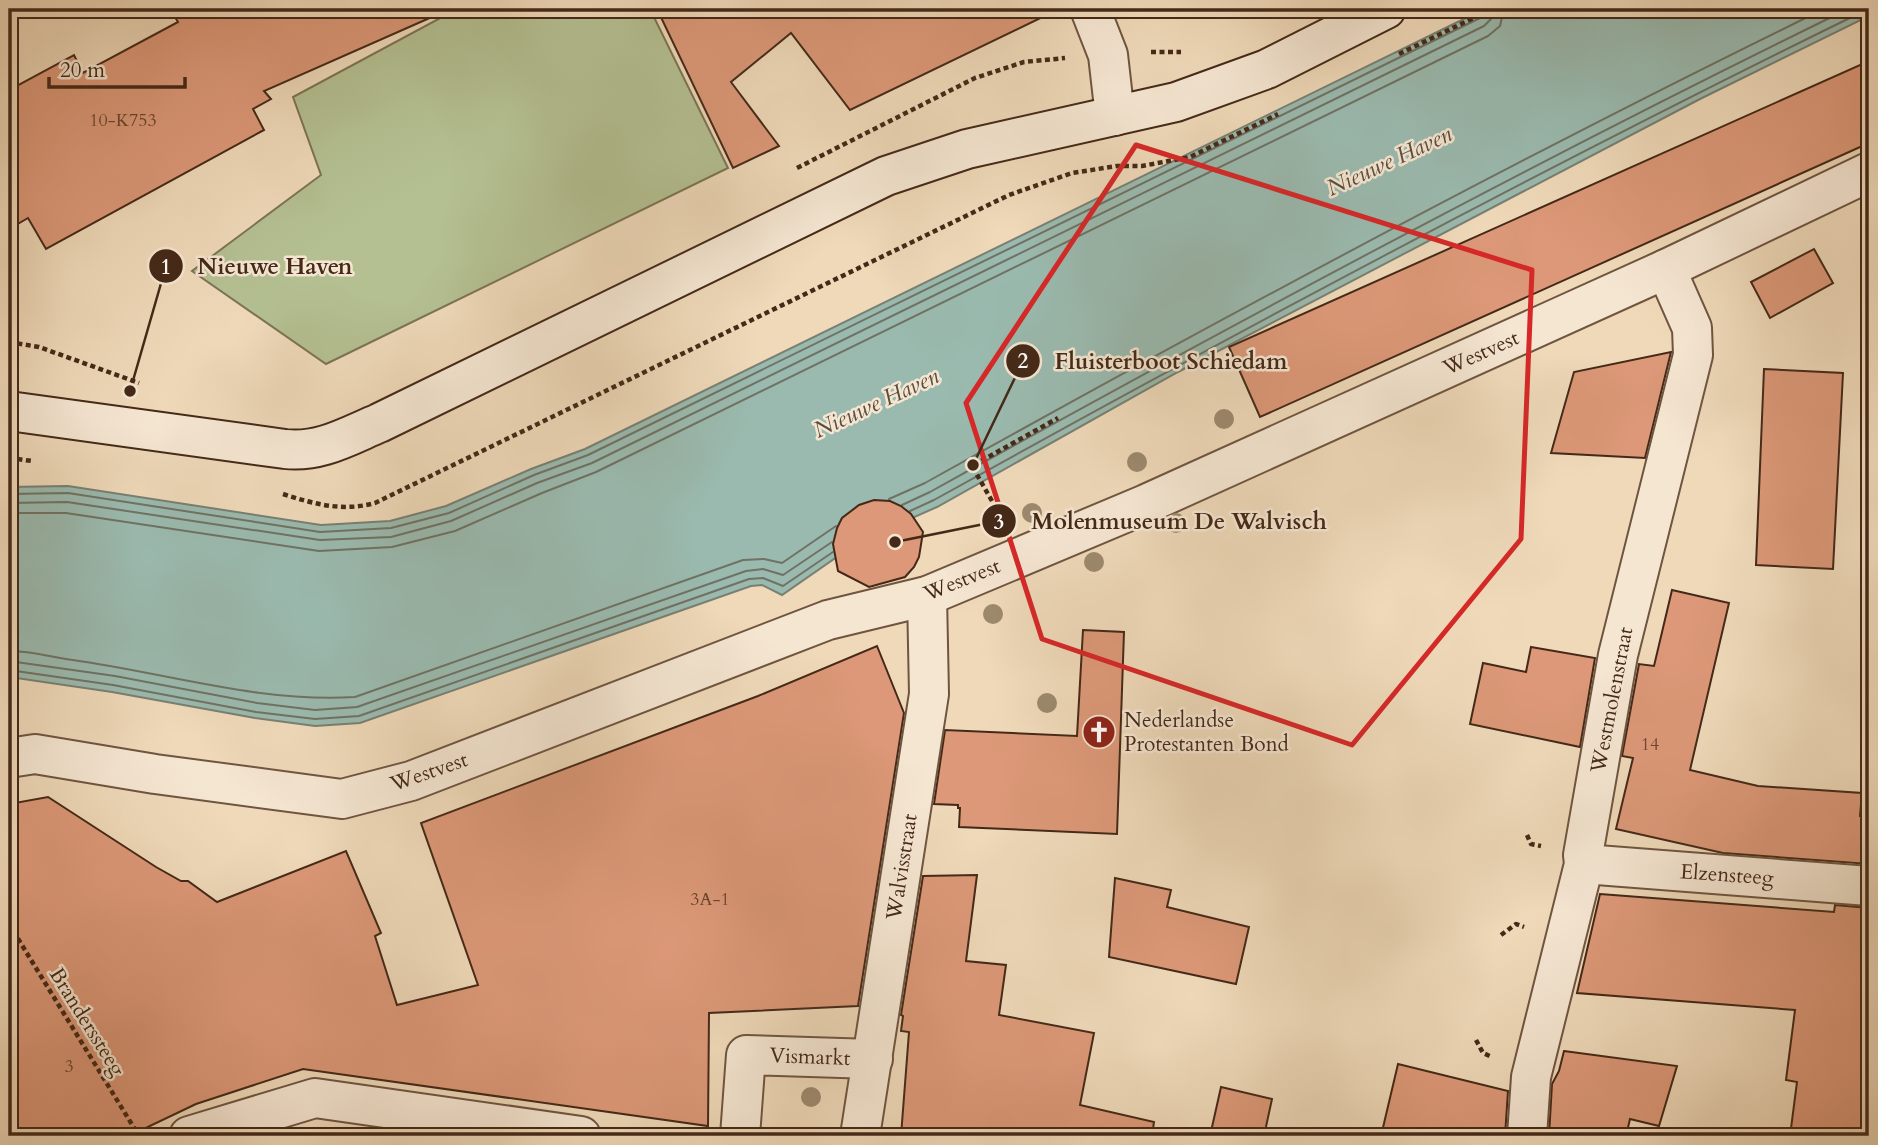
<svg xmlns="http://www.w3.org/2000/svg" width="1878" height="1145" font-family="Cardo,serif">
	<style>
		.green { fill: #b4c092; stroke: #7c7455; stroke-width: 2 }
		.water { fill: #9abaaf; stroke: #788073; stroke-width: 2 }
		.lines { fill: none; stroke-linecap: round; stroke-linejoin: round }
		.shore { stroke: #6f7264; stroke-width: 2 }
		.building { fill: #dc9878; stroke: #442918; stroke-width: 2 }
		.street-casing { stroke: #6f5540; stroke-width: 42 }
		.secondary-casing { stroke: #442918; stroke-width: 42 }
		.path { stroke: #442918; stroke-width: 4.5; stroke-dasharray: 5 3.5; stroke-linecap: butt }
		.street { stroke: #f5e6d2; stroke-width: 38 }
		.secondary { stroke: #f5e6d2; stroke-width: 38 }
		.tree { fill: #9d896e }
		.marked { fill: none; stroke: #d62828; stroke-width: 5; stroke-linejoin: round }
		.labels { text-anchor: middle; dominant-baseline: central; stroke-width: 5; stroke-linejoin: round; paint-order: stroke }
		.number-label { font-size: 18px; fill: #6a4530 }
		.street-label { font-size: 21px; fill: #442918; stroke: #f5e6d2 }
		.poi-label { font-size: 21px; fill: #442918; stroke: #f5e6d2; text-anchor: start }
		.water-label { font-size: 23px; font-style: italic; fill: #5a4d3e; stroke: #f5e6d2 }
		.leader { fill: none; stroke: #442918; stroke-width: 2.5 }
		.callout-dot { fill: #442918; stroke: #f5e6d2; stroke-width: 2.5 }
		.mark-label { font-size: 21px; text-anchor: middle; font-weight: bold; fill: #fff }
		.callout-label { font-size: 23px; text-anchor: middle; font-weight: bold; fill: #442918; stroke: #f5e6d2; stroke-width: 5; stroke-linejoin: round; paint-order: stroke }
	</style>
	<rect width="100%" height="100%" fill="#efd9b9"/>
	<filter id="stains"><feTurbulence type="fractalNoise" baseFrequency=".00286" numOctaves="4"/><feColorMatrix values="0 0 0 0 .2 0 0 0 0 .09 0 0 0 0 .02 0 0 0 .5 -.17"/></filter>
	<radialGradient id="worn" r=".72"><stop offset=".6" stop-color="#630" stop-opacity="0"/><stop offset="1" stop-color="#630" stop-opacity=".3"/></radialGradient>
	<!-- green -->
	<path class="green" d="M 457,9 L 650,9 L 728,168 L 326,364 L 192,271 L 321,175 L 293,97 Z"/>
	<!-- water -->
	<path class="water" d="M 1484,9 L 1869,9 L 1869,16 L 1700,99 L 1178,372 L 937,507 L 860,541 L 782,595 L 762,585 L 751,586 L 360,723 L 315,726 L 255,718 L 112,692 L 9,677 L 9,487 L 68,486 L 321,525 L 390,521 L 446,506 L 531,469 L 585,449 Z"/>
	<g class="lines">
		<!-- shore -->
		<g class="shore">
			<path d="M 9,494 L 68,493 L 320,532 L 391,528 L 449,513 L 534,475 L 588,455 L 1480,18 L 1484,14 L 1485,9"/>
			<path d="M 889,499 L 925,483 C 1221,318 1520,157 1824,9"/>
			<path d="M 9,503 L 67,502 L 320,540 L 391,537 L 451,521 L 537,483 L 592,463 L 1484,26 L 1492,18 L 1494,9"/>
			<path d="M 902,505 L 930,492 C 1232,324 1538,160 1848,9"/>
			<path d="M 910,511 L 934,500 C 1240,330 1549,165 1864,11 L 1869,10"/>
			<path d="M 9,513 L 66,513 L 319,551 L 392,547 L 455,531 L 542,493 L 596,472 L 1488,36 L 1500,26 L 1504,9"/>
			<path d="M 9,651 C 30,651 52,657 73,660 C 166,673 260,703 355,697 L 743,560 L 764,559 L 782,563 L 836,526"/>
			<path d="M 9,661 L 115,676 L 257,703 L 315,710 L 357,707 L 746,571 L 763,569 L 783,575 L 832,542"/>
			<path d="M 9,670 L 113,685 L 256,712 L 315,719 L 359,716 L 749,579 L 763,578 L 783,586 L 833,552"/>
		</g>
	</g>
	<!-- building -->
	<g class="building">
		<path d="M 170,9 L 450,9 L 264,91 L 271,99 L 253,109 L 264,130 L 46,249 L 28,218 L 9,229 L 9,90 L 74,55 L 83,73 L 178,22 Z"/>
		<path d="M 657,9 L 1059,9 L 850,110 L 791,33 L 731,82 L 779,146 L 733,168 Z"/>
		<path d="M 1869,61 L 1869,143 L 1260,417 L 1229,347 Z"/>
		<path d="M 1814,249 L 1833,283 L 1770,318 L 1751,282 Z"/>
		<path d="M 1671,352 L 1645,458 L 1551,453 L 1574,372 Z"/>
		<path d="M 1764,369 L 1843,373 L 1833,569 L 1756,565 Z"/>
		<path d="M 874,500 L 890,501 L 901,506 L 911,514 L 923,532 L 919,557 L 914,567 L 905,577 L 869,587 L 838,571 L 833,544 L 837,528 L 842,518 L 859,505 Z"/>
		<path d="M 1672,590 L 1729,603 L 1690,770 L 1758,786 L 1862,793 L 1860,816 L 1869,819 L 1869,864 L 1723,853 L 1616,829 L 1633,758 L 1622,756 L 1639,664 L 1654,666 Z"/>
		<path d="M 1083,630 L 1124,632 L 1117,834 L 959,827 L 960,808 L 958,808 L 958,805 L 934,804 L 945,730 L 1077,736 Z"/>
		<path d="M 877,646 L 904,713 L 858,1006 L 709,1013 L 708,1126 L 303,1069 L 196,1104 L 129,1136 L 9,1136 L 9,804 L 48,797 L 156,867 L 181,881 L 188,881 L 217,902 L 346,851 L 381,933 L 375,936 L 397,1005 L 478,985 L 421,823 L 758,696 Z"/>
		<path d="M 1531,647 L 1595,658 L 1580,747 L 1470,724 L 1483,663 L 1526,672 Z"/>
		<path d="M 977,875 L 966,961 L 1006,965 L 999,1015 L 1094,1033 L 1080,1105 L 1154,1122 L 1152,1136 L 901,1136 L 909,1032 L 901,1031 L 903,1016 L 901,1015 L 923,876 Z"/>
		<path d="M 1115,878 L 1171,890 L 1167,907 L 1249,927 L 1236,984 L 1109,957 Z"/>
		<path d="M 1600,894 L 1834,912 L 1835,905 L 1869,908 L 1869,1136 L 1790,1136 L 1797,1082 L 1786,1080 L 1795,1010 L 1577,993 Z"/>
		<path d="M 1564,1051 L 1677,1066 L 1659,1126 L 1630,1119 L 1626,1136 L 1549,1136 L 1552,1084 L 1559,1071 Z"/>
		<path d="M 1398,1064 L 1508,1091 L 1505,1136 L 1381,1136 Z"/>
		<path d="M 1221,1087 L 1272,1099 L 1264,1136 L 1210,1136 Z"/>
	</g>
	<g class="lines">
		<defs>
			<g id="street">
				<path d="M 1090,9 L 1108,55 L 1115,116"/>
				<path d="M 9,758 L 35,754 L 155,774 L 342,799 L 411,781 L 828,620 L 927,596 L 1146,504 L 1666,269 L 1869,172"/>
				<path d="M 1584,864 L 1869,886"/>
				<path d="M 189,1136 L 315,1098 L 581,1136"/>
				<path d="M 740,1136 L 746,1055 L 873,1059"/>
				<path d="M 860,1136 L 929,694 L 927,596"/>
				<path d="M 1527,1136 L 1531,1077 L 1584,864 L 1583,855 L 1618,655 L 1693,355 L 1692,328 L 1666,269"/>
			</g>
			<path id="secondary" d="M 9,411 L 285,449 C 320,453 348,436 379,423 L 886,176 L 967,149 L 1176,102 L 1267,69 L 1386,9"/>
		</defs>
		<!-- street casing -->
		<use href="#street" class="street-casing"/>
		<!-- secondary casing -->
		<use href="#secondary" class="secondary-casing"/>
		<!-- path -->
		<g class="path">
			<path d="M 1151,52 L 1181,52"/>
			<path d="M 1399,54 L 1492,9"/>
			<path d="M 797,168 L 975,78 L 1024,62 L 1065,58"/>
			<path d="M 9,342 L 39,347 L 139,383"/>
			<path d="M 9,458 L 32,461"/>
			<path d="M 283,494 C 314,504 343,512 375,503 L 1009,195 L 1072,173 L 1117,166 L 1142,166 L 1190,157 L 1278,114"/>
			<path d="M 992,501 L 972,466 L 1058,418"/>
			<path d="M 1527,835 L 1531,844 L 1541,846"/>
			<path d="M 9,924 L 139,1136"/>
			<path d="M 1501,935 L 1516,924 L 1524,927"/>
			<path d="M 1476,1040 L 1483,1053 L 1492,1057"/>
		</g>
		<!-- street -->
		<use href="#street" class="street"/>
		<!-- secondary -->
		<use href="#secondary" class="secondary"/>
	</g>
	<!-- trees -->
	<g class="tree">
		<circle cx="1224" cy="419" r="10"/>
		<circle cx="1137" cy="462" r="10"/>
		<circle cx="1032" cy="513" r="10"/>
		<circle cx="1176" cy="523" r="10"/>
		<circle cx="1094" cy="562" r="10"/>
		<circle cx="993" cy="614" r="10"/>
		<circle cx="1047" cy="703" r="10"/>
		<circle cx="811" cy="1097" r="10"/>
	</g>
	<!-- marked area -->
	<path class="marked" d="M 1136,145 L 1532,270 L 1521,539 L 1352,745 L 1042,639 L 966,403 Z"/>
	<!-- icons -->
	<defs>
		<symbol id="church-disc" viewBox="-11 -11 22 22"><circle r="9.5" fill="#8f2418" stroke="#f5e6d2"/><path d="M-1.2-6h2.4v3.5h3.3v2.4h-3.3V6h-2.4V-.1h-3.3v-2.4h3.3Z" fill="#fff"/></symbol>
	</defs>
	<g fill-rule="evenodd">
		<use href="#church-disc" x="1080" y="713" width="38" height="38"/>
	</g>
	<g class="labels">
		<!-- number labels -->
		<g class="number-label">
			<text x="123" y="120">10-K753</text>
			<text x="1650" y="744">14</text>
			<text x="710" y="899">3A-1</text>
			<text x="69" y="1066">3</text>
		</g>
		<!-- street labels -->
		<g class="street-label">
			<text transform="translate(1481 353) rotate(-24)">Westvest</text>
			<text transform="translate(962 580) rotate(-22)">Westvest</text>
			<text transform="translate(1612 700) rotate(-79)">Westmolenstraat</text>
			<text transform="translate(429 772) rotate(-19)">Westvest</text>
			<text transform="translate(902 867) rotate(-81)">Walvisstraat</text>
			<text transform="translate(1727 875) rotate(4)">Elzensteeg</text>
			<text transform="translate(87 1022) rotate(58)">Branderssteeg</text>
			<text transform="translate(810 1057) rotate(2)">Vismarkt</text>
		</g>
		<!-- poi labels -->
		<g class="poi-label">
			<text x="1124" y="720">Nederlandse<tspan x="1124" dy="24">Protestanten Bond</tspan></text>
		</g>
		<!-- water labels -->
		<g class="water-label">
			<text transform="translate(1389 161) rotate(-25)">Nieuwe Haven</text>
			<text transform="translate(876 403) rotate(-25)">Nieuwe Haven</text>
		</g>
	</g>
	<!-- callouts -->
	<path class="leader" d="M130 391L166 266M973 465L1023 361M895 542L999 521"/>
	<g class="callout-dot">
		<circle cx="130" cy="391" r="7"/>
		<circle cx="973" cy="465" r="7"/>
		<circle cx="895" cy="542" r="7"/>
		<circle cx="166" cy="266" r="18"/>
		<circle cx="1023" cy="361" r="18"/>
		<circle cx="999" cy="521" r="18"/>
	</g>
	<g class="mark-label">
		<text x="166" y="274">1</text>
		<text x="1023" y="368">2</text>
		<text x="999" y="529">3</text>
	</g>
	<g class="callout-label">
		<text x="275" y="274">Nieuwe Haven</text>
		<text x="1171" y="369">Fluisterboot Schiedam</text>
		<text x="1179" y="529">Molenmuseum De Walvisch</text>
	</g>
	<!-- margin -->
	<rect width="1878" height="1145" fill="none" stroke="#efd9b9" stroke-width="35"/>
	<rect x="10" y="10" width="1857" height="1124" fill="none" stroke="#442918" stroke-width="3.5"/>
	<rect x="18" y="18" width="1843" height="1110" fill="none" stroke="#442918" stroke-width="2"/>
	<!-- scale -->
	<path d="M49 77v10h136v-10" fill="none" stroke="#442918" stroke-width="3.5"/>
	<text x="60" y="77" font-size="21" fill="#442918" stroke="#f5e6d2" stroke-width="5" paint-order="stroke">20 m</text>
	<rect width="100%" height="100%" filter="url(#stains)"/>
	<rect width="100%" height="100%" fill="url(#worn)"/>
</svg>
